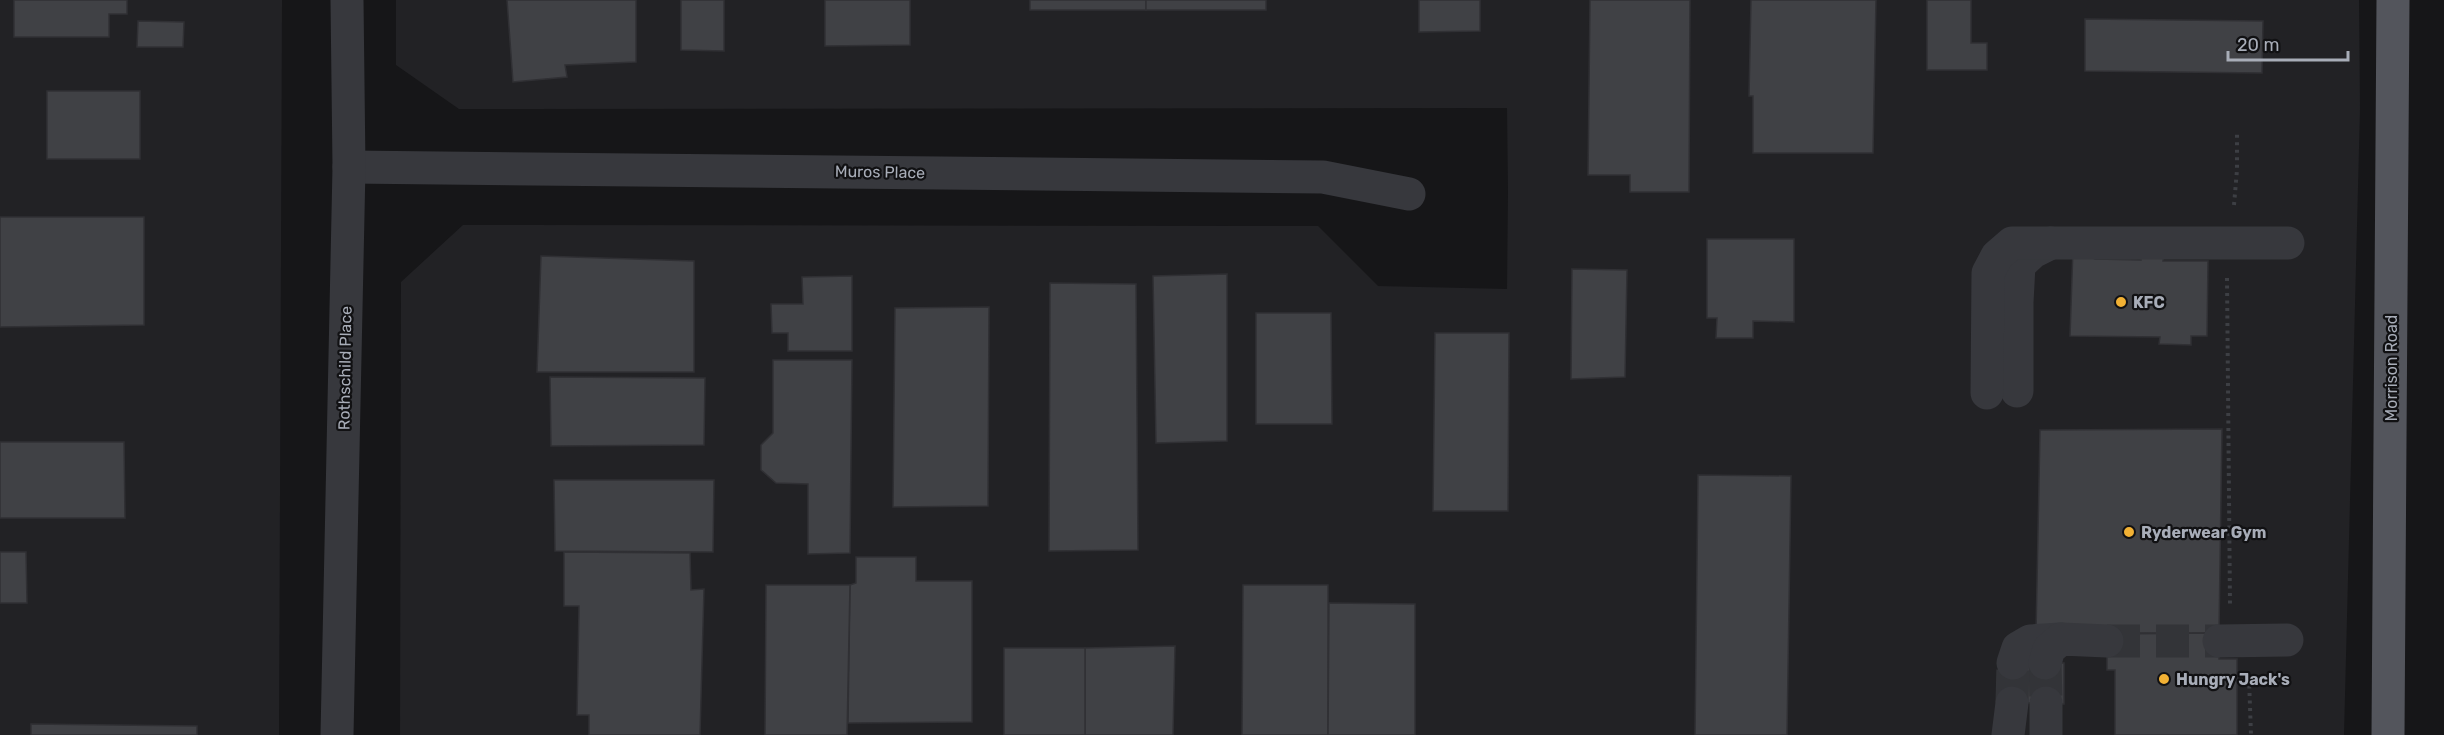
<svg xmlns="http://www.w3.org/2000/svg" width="2444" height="735" font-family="Rubik,sans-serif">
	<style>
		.built { fill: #222225 }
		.building { fill: #404145; stroke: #303034; stroke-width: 1.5 }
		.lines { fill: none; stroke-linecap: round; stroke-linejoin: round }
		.minor-tunnel { stroke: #333438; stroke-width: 33; stroke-dasharray: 33 16; stroke-linecap: butt }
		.path { stroke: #3d3f44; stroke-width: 4; stroke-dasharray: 3 4.5; stroke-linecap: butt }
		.minor { stroke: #37383d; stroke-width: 33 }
		.major { stroke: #53555c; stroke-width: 33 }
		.poi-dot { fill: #f2b134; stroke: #111113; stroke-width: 2 }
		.labels { text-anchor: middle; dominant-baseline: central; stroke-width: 4.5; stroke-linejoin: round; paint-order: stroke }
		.street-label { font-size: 16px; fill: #a8adb8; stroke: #111113 }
		.poi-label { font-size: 16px; font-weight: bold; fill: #a8adb8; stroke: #111113; text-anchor: start }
	</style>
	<rect width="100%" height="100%" fill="#161618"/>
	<!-- built -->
	<g class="built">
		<path d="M 0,0 L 282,0 L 279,735 L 0,735 Z"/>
		<path d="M 396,0 L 2359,0 L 2360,109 L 2344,735 L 400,735 L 401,282 L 463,225 L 1318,226 L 1378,286 L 1507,289 L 1508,192 L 1507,108 L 459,109 L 396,65 Z"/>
	</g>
	<!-- building -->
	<g class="building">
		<path d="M 14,0 L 127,0 L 127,14 L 109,14 L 109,37 L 14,37 Z"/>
		<path d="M 507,0 L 636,0 L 636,62 L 565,65 L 567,77 L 513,82 Z"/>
		<path d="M 681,0 L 724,0 L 724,51 L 681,50 Z"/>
		<path d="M 825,0 L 910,0 L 910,45 L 825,46 Z"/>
		<rect x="1030" y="0" width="116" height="10"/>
		<rect x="1146" y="0" width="120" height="10"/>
		<path d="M 1419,0 L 1480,0 L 1480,31 L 1419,32 Z"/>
		<path d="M 1590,0 L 1690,0 L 1689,192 L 1630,192 L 1630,175 L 1588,175 Z"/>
		<path d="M 1751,0 L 1876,0 L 1873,153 L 1753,153 L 1753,96 L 1749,96 Z"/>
		<path d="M 1927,0 L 1971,0 L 1971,43 L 1987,43 L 1987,70 L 1927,70 Z"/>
		<path d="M 2085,19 L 2263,21 L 2262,73 L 2085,71 Z"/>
		<path d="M 138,21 L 184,22 L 183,47 L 137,47 Z"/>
		<rect x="47" y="91" width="93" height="68"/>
		<path d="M 0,217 L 144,217 L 144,325 L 0,327 Z"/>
		<path d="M 1707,239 L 1794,239 L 1794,322 L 1753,321 L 1753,338 L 1716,338 L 1717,318 L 1707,318 Z"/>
		<path d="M 2073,248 L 2095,259 L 2141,260 L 2140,250 L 2164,252 L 2163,261 L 2208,261 L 2207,336 L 2191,336 L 2191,345 L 2159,344 L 2160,337 L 2070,336 Z"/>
		<path d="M 541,256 L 694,261 L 694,372 L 537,372 Z"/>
		<path d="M 1572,269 L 1627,270 L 1625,377 L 1571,379 Z"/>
		<path d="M 1227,274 L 1227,441 L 1156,443 L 1153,276 Z"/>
		<path d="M 852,276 L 852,351 L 788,351 L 788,333 L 772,333 L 771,304 L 803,304 L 802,277 Z"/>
		<path d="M 1050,283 L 1136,284 L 1138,550 L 1049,551 Z"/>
		<path d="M 989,307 L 988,506 L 893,507 L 895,308 Z"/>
		<path d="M 1256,313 L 1331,313 L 1332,424 L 1256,424 Z"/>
		<path d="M 1435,333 L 1509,333 L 1508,511 L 1433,511 Z"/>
		<path d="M 773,360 L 852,360 L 850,553 L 808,554 L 808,484 L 776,483 L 761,470 L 761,445 L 773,433 Z"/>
		<path d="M 550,377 L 705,378 L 704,445 L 551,446 Z"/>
		<path d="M 2222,429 L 2219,633 L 2036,633 L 2040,430 Z"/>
		<path d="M 0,442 L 124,442 L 125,518 L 0,518 Z"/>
		<path d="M 1698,475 L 1791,476 L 1787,735 L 1695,735 Z"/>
		<path d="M 554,480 L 714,480 L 713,552 L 555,551 Z"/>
		<path d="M 0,552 L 26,552 L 27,603 L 0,603 Z"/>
		<path d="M 564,552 L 690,553 L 691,590 L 704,589 L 700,735 L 589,735 L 589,715 L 577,715 L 579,606 L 564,606 Z"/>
		<path d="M 856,557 L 916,557 L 916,581 L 972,581 L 972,722 L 848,723 L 850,585 L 856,583 Z"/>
		<path d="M 766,585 L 850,585 L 847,735 L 765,735 Z"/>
		<path d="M 1243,585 L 1328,585 L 1328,735 L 1242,735 Z"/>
		<path d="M 1329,603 L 1415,604 L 1415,735 L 1328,735 Z"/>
		<path d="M 2219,633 L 2219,659 L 2237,659 L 2237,735 L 2115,735 L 2115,670 L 2107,670 L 2107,634 Z"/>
		<path d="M 1175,646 L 1173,735 L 1085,735 L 1085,648 Z"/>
		<rect x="1004" y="648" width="81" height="87"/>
		<path d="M 2000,663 L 2064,663 L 2064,704 L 1999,702 Z"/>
		<path d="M 31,724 L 197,726 L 197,735 L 31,735 Z"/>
	</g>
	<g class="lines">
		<!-- minor-tunnel -->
		<g class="minor-tunnel">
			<path d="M 2107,641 L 2219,641"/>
			<path d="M 2045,663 L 2046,703"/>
			<path d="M 2012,703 L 2013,663"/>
		</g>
		<!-- path -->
		<g class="path">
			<path d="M 2234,205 L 2237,170 L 2237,131"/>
			<path d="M 2227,278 L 2230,604"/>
			<path d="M 2249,678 L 2251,735"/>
		</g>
		<!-- minor -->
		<g class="minor">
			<path d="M 349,167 L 1323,177 L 1409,194"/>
			<path d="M 2017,391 L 2017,302 L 2019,265 L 2033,252 L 2051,243"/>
			<path d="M 1987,393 L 1988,273 L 1997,256 L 2012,243 L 2288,243"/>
			<path d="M 2219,641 L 2287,640"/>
			<path d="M 2013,663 L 2018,648 L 2030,641 L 2061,639"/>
			<path d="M 2045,663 L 2049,649 L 2061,639 L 2107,641"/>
			<path d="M 337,735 L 349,167 L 347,0"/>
			<path d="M 2008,735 L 2012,703"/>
			<path d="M 2046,735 L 2046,703"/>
		</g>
		<!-- major -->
		<path class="major" d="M 2388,735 L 2393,0"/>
	</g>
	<!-- markers -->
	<g class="poi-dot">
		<circle cx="2121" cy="302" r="6"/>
		<circle cx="2129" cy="532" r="6"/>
		<circle cx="2164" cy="679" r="6"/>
	</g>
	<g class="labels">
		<!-- street labels -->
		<g class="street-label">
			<text transform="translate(880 172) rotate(1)">Muros Place</text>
			<text transform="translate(345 368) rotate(-89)">Rothschild Place</text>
			<text transform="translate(2391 368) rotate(-90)">Morrison Road</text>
		</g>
		<!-- poi labels -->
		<g class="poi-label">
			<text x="2133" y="302">KFC</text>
			<text x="2141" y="532">Ryderwear Gym</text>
			<text x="2176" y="679">Hungry Jack's</text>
		</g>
	</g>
	<!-- scale -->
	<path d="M2228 51v9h120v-9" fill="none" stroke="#a8adb8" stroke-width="3"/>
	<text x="2237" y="51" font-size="18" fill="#a8adb8" stroke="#111113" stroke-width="4.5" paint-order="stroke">20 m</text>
</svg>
